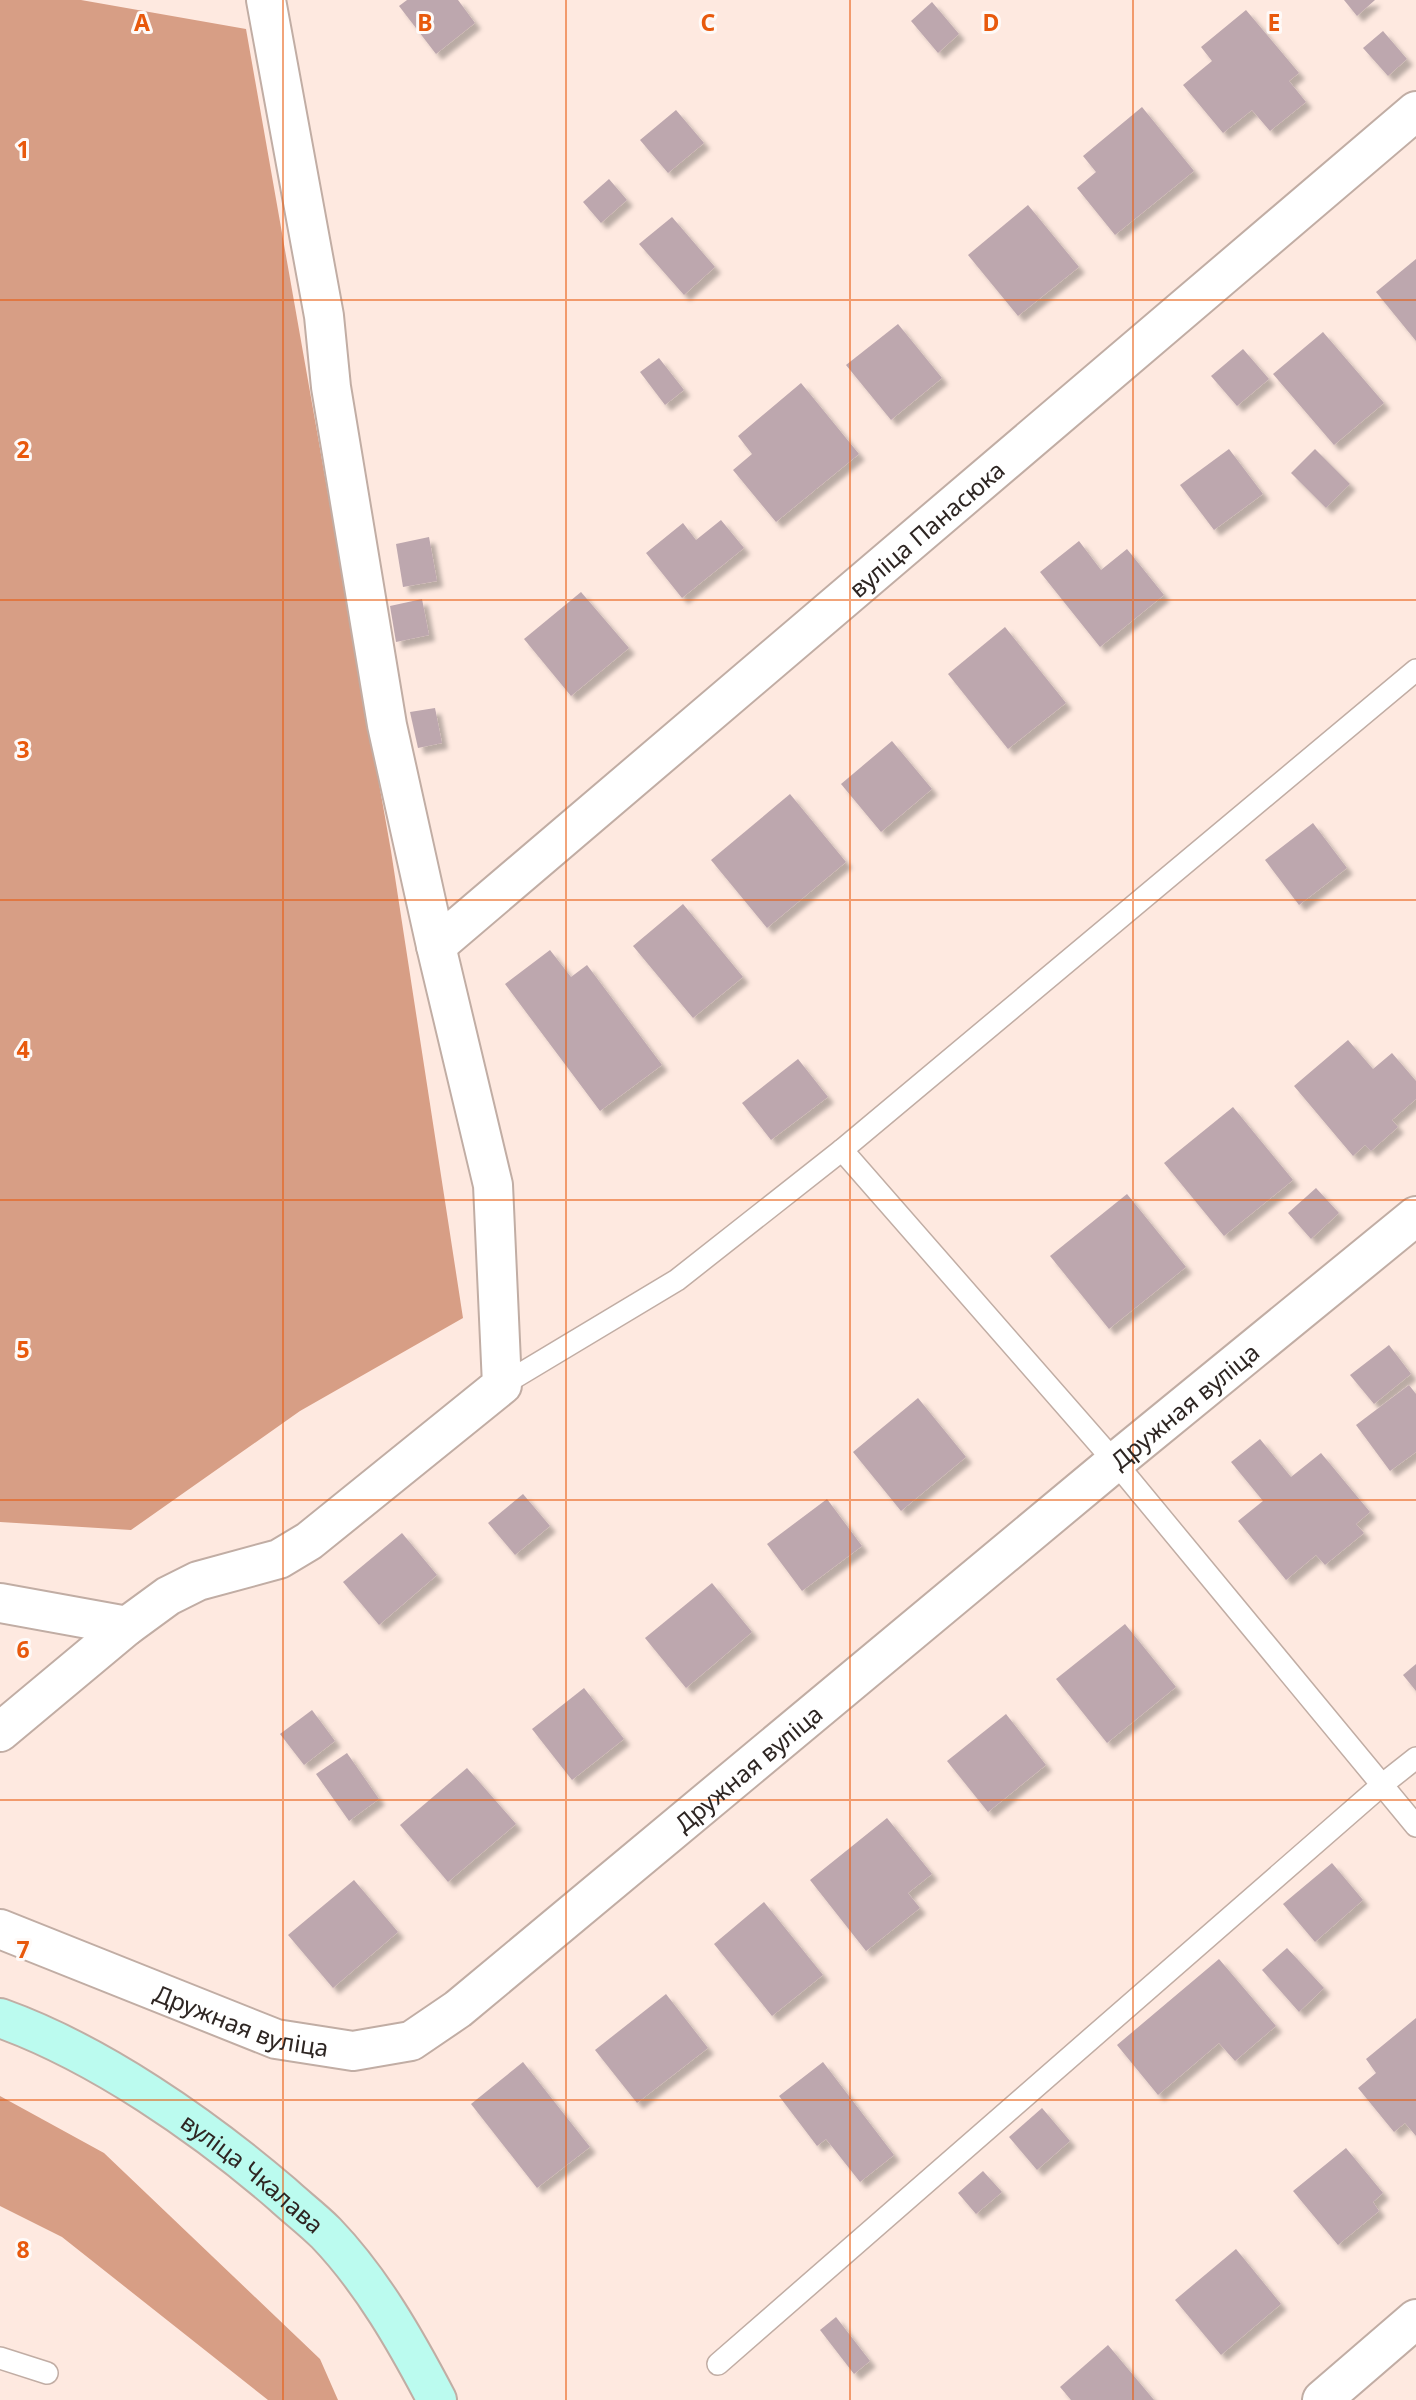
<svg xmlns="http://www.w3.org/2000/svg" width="1416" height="2400" font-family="'Noto Sans',sans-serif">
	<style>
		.forest { fill: #d79e85 }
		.building { fill: #bda7ae; filter: url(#shadow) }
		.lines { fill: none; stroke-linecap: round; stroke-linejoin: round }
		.lane-casing { stroke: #c1ada4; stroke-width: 24 }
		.street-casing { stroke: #c1ada4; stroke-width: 42 }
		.secondary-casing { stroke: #c1ada4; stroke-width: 42 }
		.lane { stroke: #fff; stroke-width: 21 }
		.street { stroke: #fff; stroke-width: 38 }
		.secondary { stroke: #bbfbef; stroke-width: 38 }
		.grid { fill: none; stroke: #e8590c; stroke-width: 2; stroke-opacity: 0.55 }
		.labels { text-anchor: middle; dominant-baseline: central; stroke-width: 6; stroke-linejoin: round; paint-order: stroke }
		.street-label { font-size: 24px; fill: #2e2623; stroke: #fefaf8 }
		.grid-label { font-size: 23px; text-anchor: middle; font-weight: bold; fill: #e8590c; stroke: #fefaf8; stroke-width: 6; stroke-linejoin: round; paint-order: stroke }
	</style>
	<defs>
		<filter id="shadow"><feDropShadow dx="6" dy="6" stdDeviation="2" flood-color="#0004"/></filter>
	</defs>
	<rect width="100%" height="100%" fill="#fee9e0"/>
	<!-- forest -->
	<g class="forest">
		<path d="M 0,0 L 81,0 L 246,29 L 391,851 L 463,1318 L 300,1411 L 131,1530 L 0,1522 Z"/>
		<path d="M 0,2096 L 104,2153 L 320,2359 L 338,2400 L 268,2400 L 62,2237 L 0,2206 Z"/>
	</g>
	<!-- building -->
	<g class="building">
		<path d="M 407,0 L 458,0 L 475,23 L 436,54 L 399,6 Z"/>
		<path d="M 1344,0 L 1375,0 L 1357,16 Z"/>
		<path d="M 932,2 L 959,34 L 938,53 L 911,21 Z"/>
		<path d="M 1246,10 L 1299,73 L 1289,81 L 1306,102 L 1270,131 L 1252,110 L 1223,133 L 1183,85 L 1212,61 L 1201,47 Z"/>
		<path d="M 1383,31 L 1407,59 L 1388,76 L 1363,48 Z"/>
		<path d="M 1142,107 L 1194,171 L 1115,235 L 1077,188 L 1096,172 L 1083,156 Z"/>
		<path d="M 676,110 L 704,143 L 668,173 L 640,140 Z"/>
		<path d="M 609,179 L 627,200 L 601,223 L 583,202 Z"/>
		<path d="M 1028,205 L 1079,267 L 1018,316 L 968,255 Z"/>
		<path d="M 672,217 L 715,267 L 684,295 L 639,244 Z"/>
		<path d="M 1416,259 L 1416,341 L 1376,292 Z"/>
		<path d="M 898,324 L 942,378 L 891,420 L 846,365 Z"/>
		<path d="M 1323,332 L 1384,403 L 1334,445 L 1273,374 Z"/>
		<path d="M 1243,349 L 1269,379 L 1237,406 L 1211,376 Z"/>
		<path d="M 659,358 L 684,390 L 665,405 L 640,372 Z"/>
		<path d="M 801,383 L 859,454 L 776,522 L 733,470 L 752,454 L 738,436 Z"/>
		<path d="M 1229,449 L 1263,494 L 1214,530 L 1180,485 Z"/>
		<path d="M 1315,449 L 1350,484 L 1326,508 L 1291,473 Z"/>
		<path d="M 721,520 L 744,548 L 682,598 L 646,553 L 683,523 L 696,540 Z"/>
		<path d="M 429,537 L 437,581 L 403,587 L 396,544 Z"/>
		<path d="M 1079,541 L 1101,570 L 1127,549 L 1164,595 L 1100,647 L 1040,572 Z"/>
		<path d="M 581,592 L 629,648 L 571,696 L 524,639 Z"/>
		<path d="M 422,599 L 429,635 L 396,642 L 390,606 Z"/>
		<path d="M 1005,627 L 1066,703 L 1008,749 L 948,674 Z"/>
		<path d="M 435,708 L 442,743 L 418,748 L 410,712 Z"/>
		<path d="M 892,741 L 932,789 L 881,832 L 841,784 Z"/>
		<path d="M 790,794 L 846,862 L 767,928 L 711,860 Z"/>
		<path d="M 1313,823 L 1347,868 L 1299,905 L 1265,860 Z"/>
		<path d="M 683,904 L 743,977 L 693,1018 L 633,946 Z"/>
		<path d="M 550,950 L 571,977 L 587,965 L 662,1065 L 600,1111 L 505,984 Z"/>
		<path d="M 1348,1040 L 1373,1069 L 1392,1053 L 1416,1081 L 1416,1099 L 1392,1120 L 1398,1127 L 1371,1151 L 1365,1145 L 1353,1156 L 1294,1086 Z"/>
		<path d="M 798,1059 L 828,1097 L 771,1140 L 742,1103 Z"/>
		<path d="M 1233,1107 L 1293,1180 L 1224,1236 L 1164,1163 Z"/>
		<path d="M 1316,1188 L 1339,1213 L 1311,1239 L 1288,1213 Z"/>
		<path d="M 1127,1194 L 1186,1267 L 1109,1329 L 1050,1256 Z"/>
		<path d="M 1389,1345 L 1411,1374 L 1374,1404 L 1350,1375 Z"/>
		<path d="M 1409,1385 L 1416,1394 L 1416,1452 L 1390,1471 L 1356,1425 Z"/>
		<path d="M 918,1398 L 966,1457 L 901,1511 L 853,1452 Z"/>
		<path d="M 1260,1439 L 1291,1477 L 1321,1453 L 1370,1512 L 1356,1524 L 1364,1533 L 1325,1565 L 1316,1555 L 1286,1580 L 1238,1521 L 1263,1501 L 1231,1462 Z"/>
		<path d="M 523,1494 L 550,1526 L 515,1555 L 488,1523 Z"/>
		<path d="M 827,1499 L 862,1546 L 802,1591 L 767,1544 Z"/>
		<path d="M 402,1533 L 437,1575 L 379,1625 L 343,1582 Z"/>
		<path d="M 712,1583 L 752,1632 L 686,1688 L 645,1638 Z"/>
		<path d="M 1125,1624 L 1176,1687 L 1107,1743 L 1056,1679 Z"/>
		<path d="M 1416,1664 L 1416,1691 L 1403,1675 Z"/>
		<path d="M 584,1688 L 624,1739 L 572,1780 L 532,1729 Z"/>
		<path d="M 312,1710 L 335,1741 L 304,1765 L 280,1734 Z"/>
		<path d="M 1006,1714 L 1046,1765 L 988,1812 L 947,1761 Z"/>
		<path d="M 347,1753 L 379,1799 L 349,1821 L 316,1774 Z"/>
		<path d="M 467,1768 L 516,1824 L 448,1882 L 400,1825 Z"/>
		<path d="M 887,1818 L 932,1874 L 908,1893 L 920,1908 L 866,1951 L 810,1880 Z"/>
		<path d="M 1332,1863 L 1363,1900 L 1315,1942 L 1283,1904 Z"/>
		<path d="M 354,1880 L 398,1932 L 333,1988 L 288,1935 Z"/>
		<path d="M 764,1902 L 823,1975 L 772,2016 L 714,1944 Z"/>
		<path d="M 1287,1948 L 1324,1988 L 1299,2012 L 1262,1970 Z"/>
		<path d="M 1219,1959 L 1276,2026 L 1235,2061 L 1219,2043 L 1158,2095 L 1117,2045 Z"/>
		<path d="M 666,1994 L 708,2048 L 637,2103 L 595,2050 Z"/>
		<path d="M 1416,2018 L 1416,2136 L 1405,2123 L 1394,2132 L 1358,2088 L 1376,2073 L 1366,2059 Z"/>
		<path d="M 523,2062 L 590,2147 L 537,2188 L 471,2104 Z"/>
		<path d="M 823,2062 L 894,2155 L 860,2182 L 826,2139 L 817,2146 L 779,2096 Z"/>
		<path d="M 1042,2108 L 1070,2141 L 1037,2170 L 1009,2137 Z"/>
		<path d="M 1346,2148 L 1383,2193 L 1373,2202 L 1379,2211 L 1338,2245 L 1293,2191 Z"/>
		<path d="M 983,2171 L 1002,2192 L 976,2214 L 958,2193 Z"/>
		<path d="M 1236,2249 L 1281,2304 L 1221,2355 L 1175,2300 Z"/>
		<path d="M 836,2317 L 870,2361 L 854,2374 L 820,2330 Z"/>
		<path d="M 1108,2345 L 1154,2400 L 1071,2400 L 1060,2387 Z"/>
	</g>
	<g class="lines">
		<defs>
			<g id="lane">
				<path d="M 842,1150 L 1115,1462 L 1416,1826"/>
				<path d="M 502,1385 L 677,1280 L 842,1150 L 1416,670"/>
				<path d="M 0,2358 L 47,2373"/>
				<path d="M 718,2364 L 1383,1784 L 1416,1758"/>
			</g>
			<g id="street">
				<path id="s1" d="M 436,946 L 1416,111"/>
				<path d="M 0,1603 L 127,1626"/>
				<path d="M 0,1732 L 127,1626 L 168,1596 L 198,1581 L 279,1559 L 309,1541 L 502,1385 L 493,1185 L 436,946 L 387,725 L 331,387 L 324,316 L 266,0"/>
				<path id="s2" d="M 0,1929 L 276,2039 L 353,2051 L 411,2041 L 458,2009 L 1115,1462 L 1416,1216"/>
				<path d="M 1322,2400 L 1416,2319"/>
			</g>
			<g id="secondary">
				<path id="s3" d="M 0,2018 C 98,2053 203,2126 282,2194 C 296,2207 312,2219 326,2233 C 372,2281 406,2341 437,2400"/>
			</g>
		</defs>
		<!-- lane casing -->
		<use href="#lane" class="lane-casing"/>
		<!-- street casing -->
		<use href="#street" class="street-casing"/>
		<!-- secondary casing -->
		<use href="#secondary" class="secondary-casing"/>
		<!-- lane -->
		<use href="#lane" class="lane"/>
		<!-- street -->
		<use href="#street" class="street"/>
		<!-- secondary -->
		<use href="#secondary" class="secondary"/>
	</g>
	<!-- grid -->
	<path class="grid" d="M 283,0 L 283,2400M 566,0 L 566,2400M 850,0 L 850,2400M 1133,0 L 1133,2400M 0,300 L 1416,300M 0,600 L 1416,600M 0,900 L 1416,900M 0,1200 L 1416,1200M 0,1500 L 1416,1500M 0,1800 L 1416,1800M 0,2100 L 1416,2100"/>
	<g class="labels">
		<!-- street labels -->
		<g class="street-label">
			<text stroke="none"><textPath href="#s1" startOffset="644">вуліца Панасюка</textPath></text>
			<text stroke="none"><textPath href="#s2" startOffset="1435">Дружная вуліца</textPath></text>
			<text stroke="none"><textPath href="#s2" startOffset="868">Дружная вуліца</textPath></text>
			<text stroke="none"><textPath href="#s2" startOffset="259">Дружная вуліца</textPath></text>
			<text stroke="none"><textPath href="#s3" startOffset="298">вуліца Чкалава</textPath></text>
		</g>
	</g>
	<g class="grid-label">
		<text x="142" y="31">A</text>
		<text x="425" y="31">B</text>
		<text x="708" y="31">C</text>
		<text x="991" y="31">D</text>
		<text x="1274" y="31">E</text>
		<text x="23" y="158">1</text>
		<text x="23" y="458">2</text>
		<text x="23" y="758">3</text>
		<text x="23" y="1058">4</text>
		<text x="23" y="1358">5</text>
		<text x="23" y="1658">6</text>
		<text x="23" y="1958">7</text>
		<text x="23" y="2258">8</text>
	</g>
</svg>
